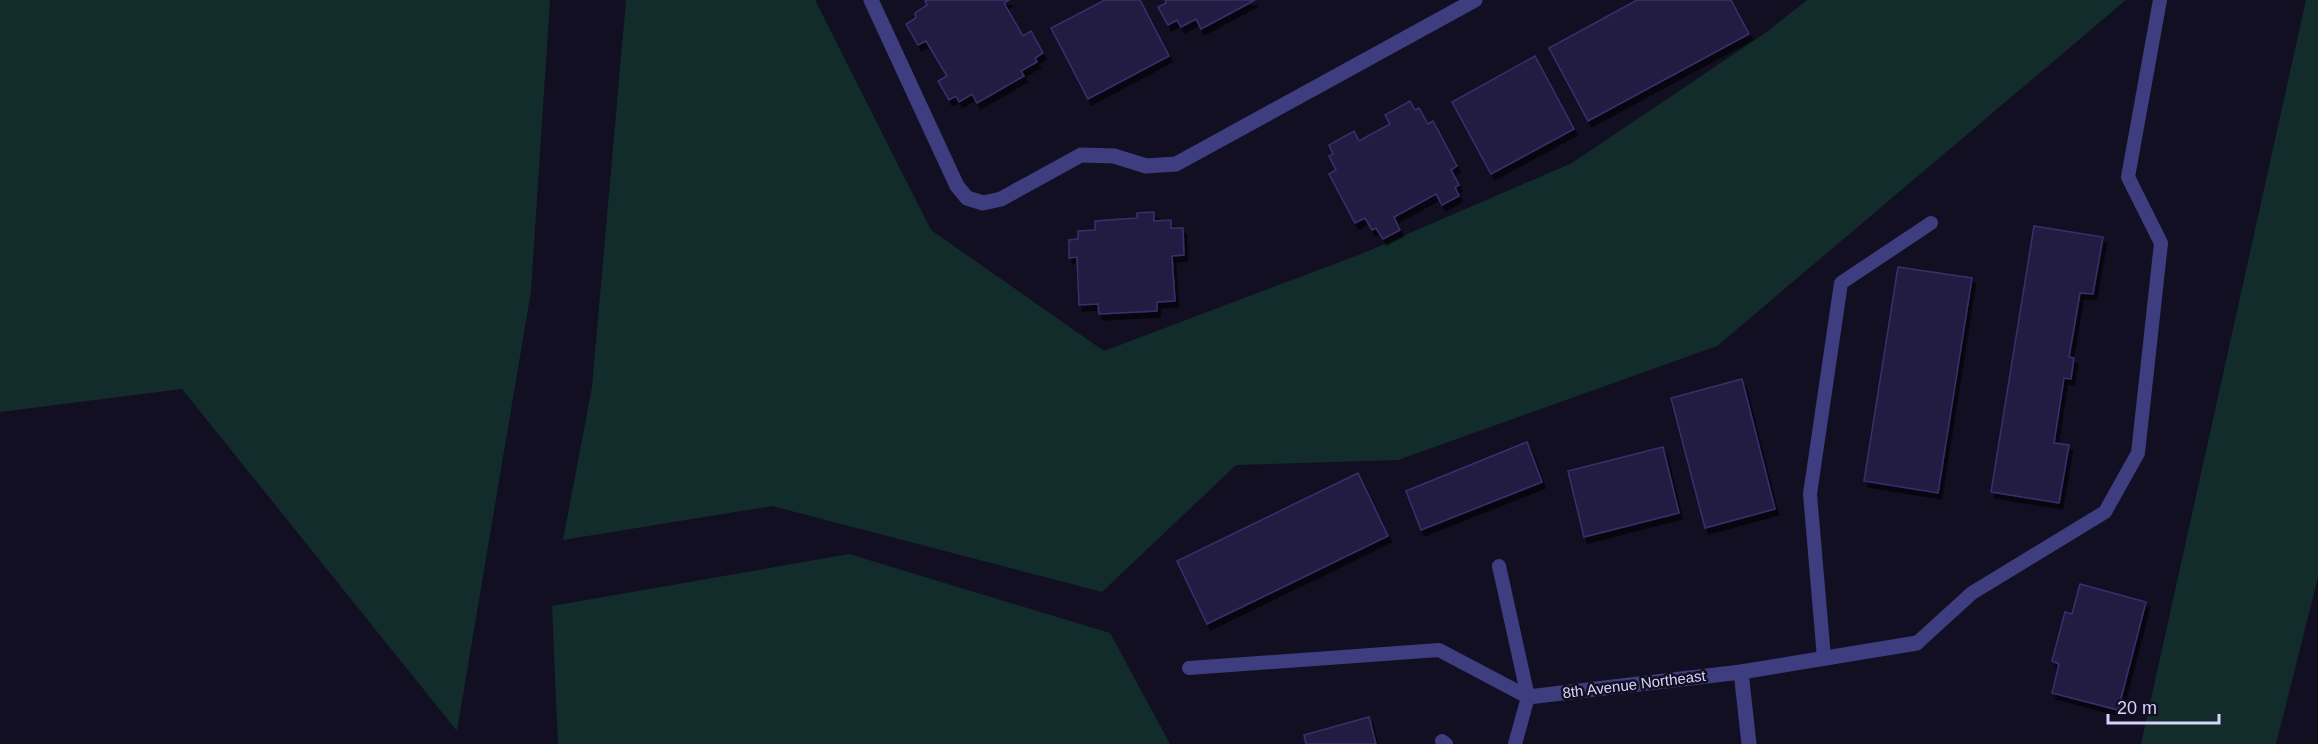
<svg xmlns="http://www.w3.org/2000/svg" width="2318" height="744" font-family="Arial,sans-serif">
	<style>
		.green { fill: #122c2b }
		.building { fill: #231c42; stroke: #3b2f6d; stroke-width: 1.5; filter: url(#shadow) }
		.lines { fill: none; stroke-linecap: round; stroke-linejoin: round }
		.lane { stroke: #3e3d7f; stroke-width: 14 }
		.street { stroke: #3e3d7f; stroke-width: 15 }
		.labels { text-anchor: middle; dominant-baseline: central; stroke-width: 5; stroke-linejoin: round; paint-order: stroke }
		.street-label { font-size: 15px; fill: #d7d3fd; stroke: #120f22 }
	</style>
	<defs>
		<filter id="shadow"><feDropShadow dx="3.5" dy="6" stdDeviation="0" flood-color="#0009"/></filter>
	</defs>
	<rect width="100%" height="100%" fill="#120f22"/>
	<!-- green -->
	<g class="green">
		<path d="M 0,0 L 550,0 L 531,291 L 457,731 L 182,389 L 0,412 Z"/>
		<path d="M 626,0 L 815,0 L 931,230 L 1104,351 L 1366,252 L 1572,163 L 1768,31 L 1807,0 L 2126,0 L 1717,346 L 1398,460 L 1236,465 L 1102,592 L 772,506 L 563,540 L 592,387 Z"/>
		<path d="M 2306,0 L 2318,0 L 2318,577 L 2276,744 L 2141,744 Z"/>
		<path d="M 849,554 L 1110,633 L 1170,744 L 558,744 L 552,606 Z"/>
	</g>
	<!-- building -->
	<g class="building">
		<path d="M 928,0 L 1009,0 L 1004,3 L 1023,36 L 1031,31 L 1043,53 L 1035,58 L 1037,62 L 1021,71 L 1024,76 L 977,103 L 972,94 L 959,102 L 956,96 L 949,100 L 938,81 L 947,76 L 926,41 L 918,45 L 906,24 L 916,18 L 915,13 L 927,5 L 925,1 Z"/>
		<path d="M 1105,0 L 1140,0 L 1169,56 L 1088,99 L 1051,28 Z"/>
		<path d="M 1165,0 L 1255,0 L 1201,29 L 1196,19 L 1181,27 L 1177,20 L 1168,25 L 1158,7 L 1166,3 Z"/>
		<path d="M 1637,0 L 1731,0 L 1749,34 L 1588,121 L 1549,48 Z"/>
		<path d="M 1535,56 L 1574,129 L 1491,174 L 1452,102 Z"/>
		<path d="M 1410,101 L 1415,110 L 1419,108 L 1428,124 L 1433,121 L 1457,166 L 1451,170 L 1459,185 L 1455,187 L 1459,196 L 1442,205 L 1436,194 L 1394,217 L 1400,230 L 1383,239 L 1376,228 L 1372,230 L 1365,218 L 1355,223 L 1329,174 L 1336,170 L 1329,156 L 1333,154 L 1329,145 L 1354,131 L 1359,141 L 1390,124 L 1385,115 Z"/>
		<path d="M 1154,212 L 1154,221 L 1171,220 L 1171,228 L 1183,228 L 1184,255 L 1172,256 L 1175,301 L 1157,302 L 1157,311 L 1099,314 L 1098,304 L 1079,305 L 1077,257 L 1069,258 L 1069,240 L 1078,239 L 1078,231 L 1095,230 L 1095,221 L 1137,218 L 1137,213 Z"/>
		<path d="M 2034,226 L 2103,237 L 2093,294 L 2080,293 L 2069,357 L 2074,358 L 2071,379 L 2064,378 L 2054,443 L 2069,445 L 2059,503 L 1991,492 Z"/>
		<path d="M 1898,267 L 1972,278 L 1938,493 L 1864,481 Z"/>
		<path d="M 1742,379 L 1775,509 L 1705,528 L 1671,398 Z"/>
		<path d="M 1527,442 L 1542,482 L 1421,530 L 1406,491 Z"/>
		<path d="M 1663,447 L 1679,513 L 1584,537 L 1568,471 Z"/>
		<path d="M 1358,473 L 1388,536 L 1207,624 L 1177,561 Z"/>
		<path d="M 2080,584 L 2146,602 L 2118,710 L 2052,693 L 2059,664 L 2052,661 L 2065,612 L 2072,614 Z"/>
		<path d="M 1369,717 L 1376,744 L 1306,744 L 1304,735 Z"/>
	</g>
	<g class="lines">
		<!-- lane -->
		<g class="lane">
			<path d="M 1499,566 L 1528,697 L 1515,744"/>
			<path d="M 1917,643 L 1972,593 L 2105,512 L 2138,453 L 2161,243 L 2128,177 L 2160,0"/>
			<path d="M 1824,658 L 1810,494 L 1841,283 L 1931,223"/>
			<path d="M 1189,668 L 1439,650 L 1528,697"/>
			<path d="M 1442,741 L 1446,744"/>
		</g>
		<!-- street -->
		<g class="street">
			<path d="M 871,0 L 957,186 L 967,198 L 983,203 L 1001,199 L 1081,155 L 1114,156 L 1146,166 L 1176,164 L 1475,0"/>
			<path d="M 1741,672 L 1749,744"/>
			<path d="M 1528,697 L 1741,672 L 1917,643"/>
		</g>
	</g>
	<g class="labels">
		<!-- street labels -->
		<g class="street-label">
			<text transform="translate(1634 684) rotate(-7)">8th Avenue Northeast</text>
		</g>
	</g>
	<!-- scale -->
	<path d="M2108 714v9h111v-9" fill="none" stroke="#d7d3fd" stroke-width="3"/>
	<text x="2117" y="714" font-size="18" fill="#d7d3fd" stroke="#120f22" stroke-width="4.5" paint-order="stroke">20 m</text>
</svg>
